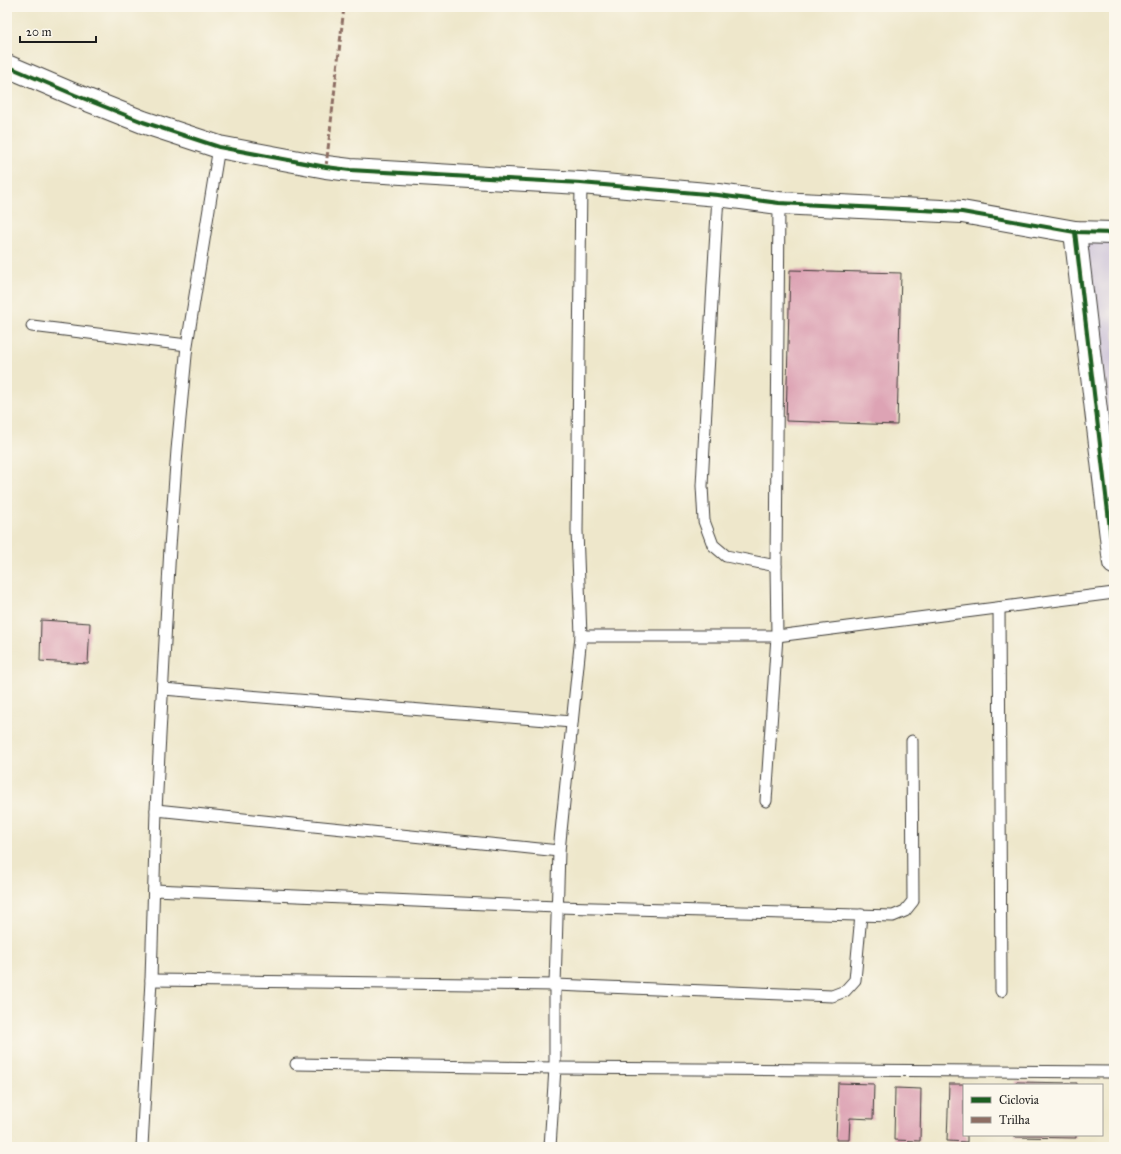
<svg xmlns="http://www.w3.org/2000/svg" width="1121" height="1154" font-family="'IM FELL Great Primer',serif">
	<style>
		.industrial { fill: #c9bfd7 }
		.building { fill: #dda3b4 }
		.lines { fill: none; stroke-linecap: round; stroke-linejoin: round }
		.service-casing { stroke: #3c3a36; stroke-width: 13 }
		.minor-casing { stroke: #3c3a36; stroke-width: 24 }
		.service { stroke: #fff; stroke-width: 11 }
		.minor { stroke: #fff; stroke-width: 22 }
		.quiet { stroke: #8d6e63; stroke-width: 3; stroke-dasharray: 6 3; stroke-linecap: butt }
		.cycleway-casing { stroke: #fbf7ec; stroke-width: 6 }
		.cycleway { stroke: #1b5e20; stroke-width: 4 }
	</style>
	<rect width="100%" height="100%" fill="#fbf7ec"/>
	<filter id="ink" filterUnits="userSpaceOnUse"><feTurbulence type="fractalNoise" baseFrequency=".025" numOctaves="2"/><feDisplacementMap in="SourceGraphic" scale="8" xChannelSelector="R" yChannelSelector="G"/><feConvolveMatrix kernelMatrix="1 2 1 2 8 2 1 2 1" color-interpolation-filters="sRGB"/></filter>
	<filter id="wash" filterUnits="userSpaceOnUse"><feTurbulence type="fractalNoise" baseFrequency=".012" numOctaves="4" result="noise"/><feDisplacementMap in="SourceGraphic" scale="16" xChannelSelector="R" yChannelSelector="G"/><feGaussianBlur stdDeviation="0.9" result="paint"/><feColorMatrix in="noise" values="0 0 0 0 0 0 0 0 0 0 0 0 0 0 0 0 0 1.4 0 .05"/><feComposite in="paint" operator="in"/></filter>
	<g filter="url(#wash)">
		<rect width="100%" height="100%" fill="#eee7cb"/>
		<!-- industrial -->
		<path class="industrial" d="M 1075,232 L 1114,233 L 1114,597 Z"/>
		<g id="blocks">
			<!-- building -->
			<g class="building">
				<path d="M 790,270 L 901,273 L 897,425 L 786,421 Z"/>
				<path d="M 41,620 L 90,623 L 88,664 L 40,661 Z"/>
				<path d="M 1016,1082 L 1077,1083 L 1077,1085 L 1016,1085 Z"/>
				<path d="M 838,1083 L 874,1084 L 873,1119 L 850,1118 L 849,1140 L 836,1140 Z"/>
				<path d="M 949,1084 L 964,1084 L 964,1135 L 967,1135 L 967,1142 L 947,1141 Z"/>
				<path d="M 895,1088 L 921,1089 L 920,1141 L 894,1140 Z"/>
				<path d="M 1015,1135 L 1076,1135 L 1076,1138 L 1015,1137 Z"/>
			</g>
		</g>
	</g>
	<g filter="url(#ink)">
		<use href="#blocks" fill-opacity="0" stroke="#3c3a36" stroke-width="1"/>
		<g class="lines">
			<defs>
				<g id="service">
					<path d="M 718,195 L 705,427 L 702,486 L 704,521 L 713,545 L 726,556 L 776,566"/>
					<path d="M 32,326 L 187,345"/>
					<path d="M 999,608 L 1001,991"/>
					<path d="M 581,636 L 777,636 L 1114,593"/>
					<path d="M 163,689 L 572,722"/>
					<path d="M 766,801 L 777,636 L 776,566 L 779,203"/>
					<path d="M 156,810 L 559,851"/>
					<path d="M 154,890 L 557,907 L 893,916 L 905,911 L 913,901 L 912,741"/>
					<path d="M 151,980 L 555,985 L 832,996 L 845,991 L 855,980 L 861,915"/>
					<path d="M 296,1064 L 555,1068 L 1114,1072"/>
					<path d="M 142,1147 L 151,980 L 156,810 L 170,547 L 177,450 L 187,345 L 219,147"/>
					<path d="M 550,1147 L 555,1068 L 555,985 L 559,851 L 581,636 L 577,531 L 581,183"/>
				</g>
				<g id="minor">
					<path d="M 7,66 L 75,95 L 143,122 L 219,147 L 326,167 L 350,170 L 488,178 L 581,183 L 718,195 L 779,203 L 962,212 L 1075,232 L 1114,233"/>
					<path d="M 1075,232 L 1114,563"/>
				</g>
			</defs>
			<!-- service casing -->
			<use href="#service" class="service-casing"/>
			<!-- minor casing -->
			<use href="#minor" class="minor-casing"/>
			<!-- service -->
			<use href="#service" class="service"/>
			<!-- minor -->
			<use href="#minor" class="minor"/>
			<!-- quiet -->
			<path class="quiet" d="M 326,167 L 344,7"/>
			<defs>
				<g id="cycleway">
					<path d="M 7,66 L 75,95 L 143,122 L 219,147 L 326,167 L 350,170 L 488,178 L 581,183 L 718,195 L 779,203 L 962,212 L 1075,232 L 1114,233"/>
					<path d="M 1075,232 L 1114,563"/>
				</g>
			</defs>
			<!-- cycleway casing -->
			<use href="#cycleway" class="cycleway-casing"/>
			<!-- cycleway -->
			<use href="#cycleway" class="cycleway"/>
		</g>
	</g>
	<!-- margin -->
	<rect width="1121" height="1154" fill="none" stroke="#fbf7ec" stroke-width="24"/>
	<!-- legend -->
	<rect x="963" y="1084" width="140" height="52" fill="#fbf7ec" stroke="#a29f99"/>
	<rect x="971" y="1097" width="20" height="6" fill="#1b5e20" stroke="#a29f99"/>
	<text x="999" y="1104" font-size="12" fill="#1c1c1c">Ciclovia</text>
	<rect x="971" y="1117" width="20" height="6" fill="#8d6e63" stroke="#a29f99"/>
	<text x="999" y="1124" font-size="12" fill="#1c1c1c">Trilha</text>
	<!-- scale -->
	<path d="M20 36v6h76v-6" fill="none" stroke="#1c1c1c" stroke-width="2"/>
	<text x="26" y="36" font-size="12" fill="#1c1c1c" stroke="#fbf7ec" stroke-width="3" paint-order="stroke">20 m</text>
</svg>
